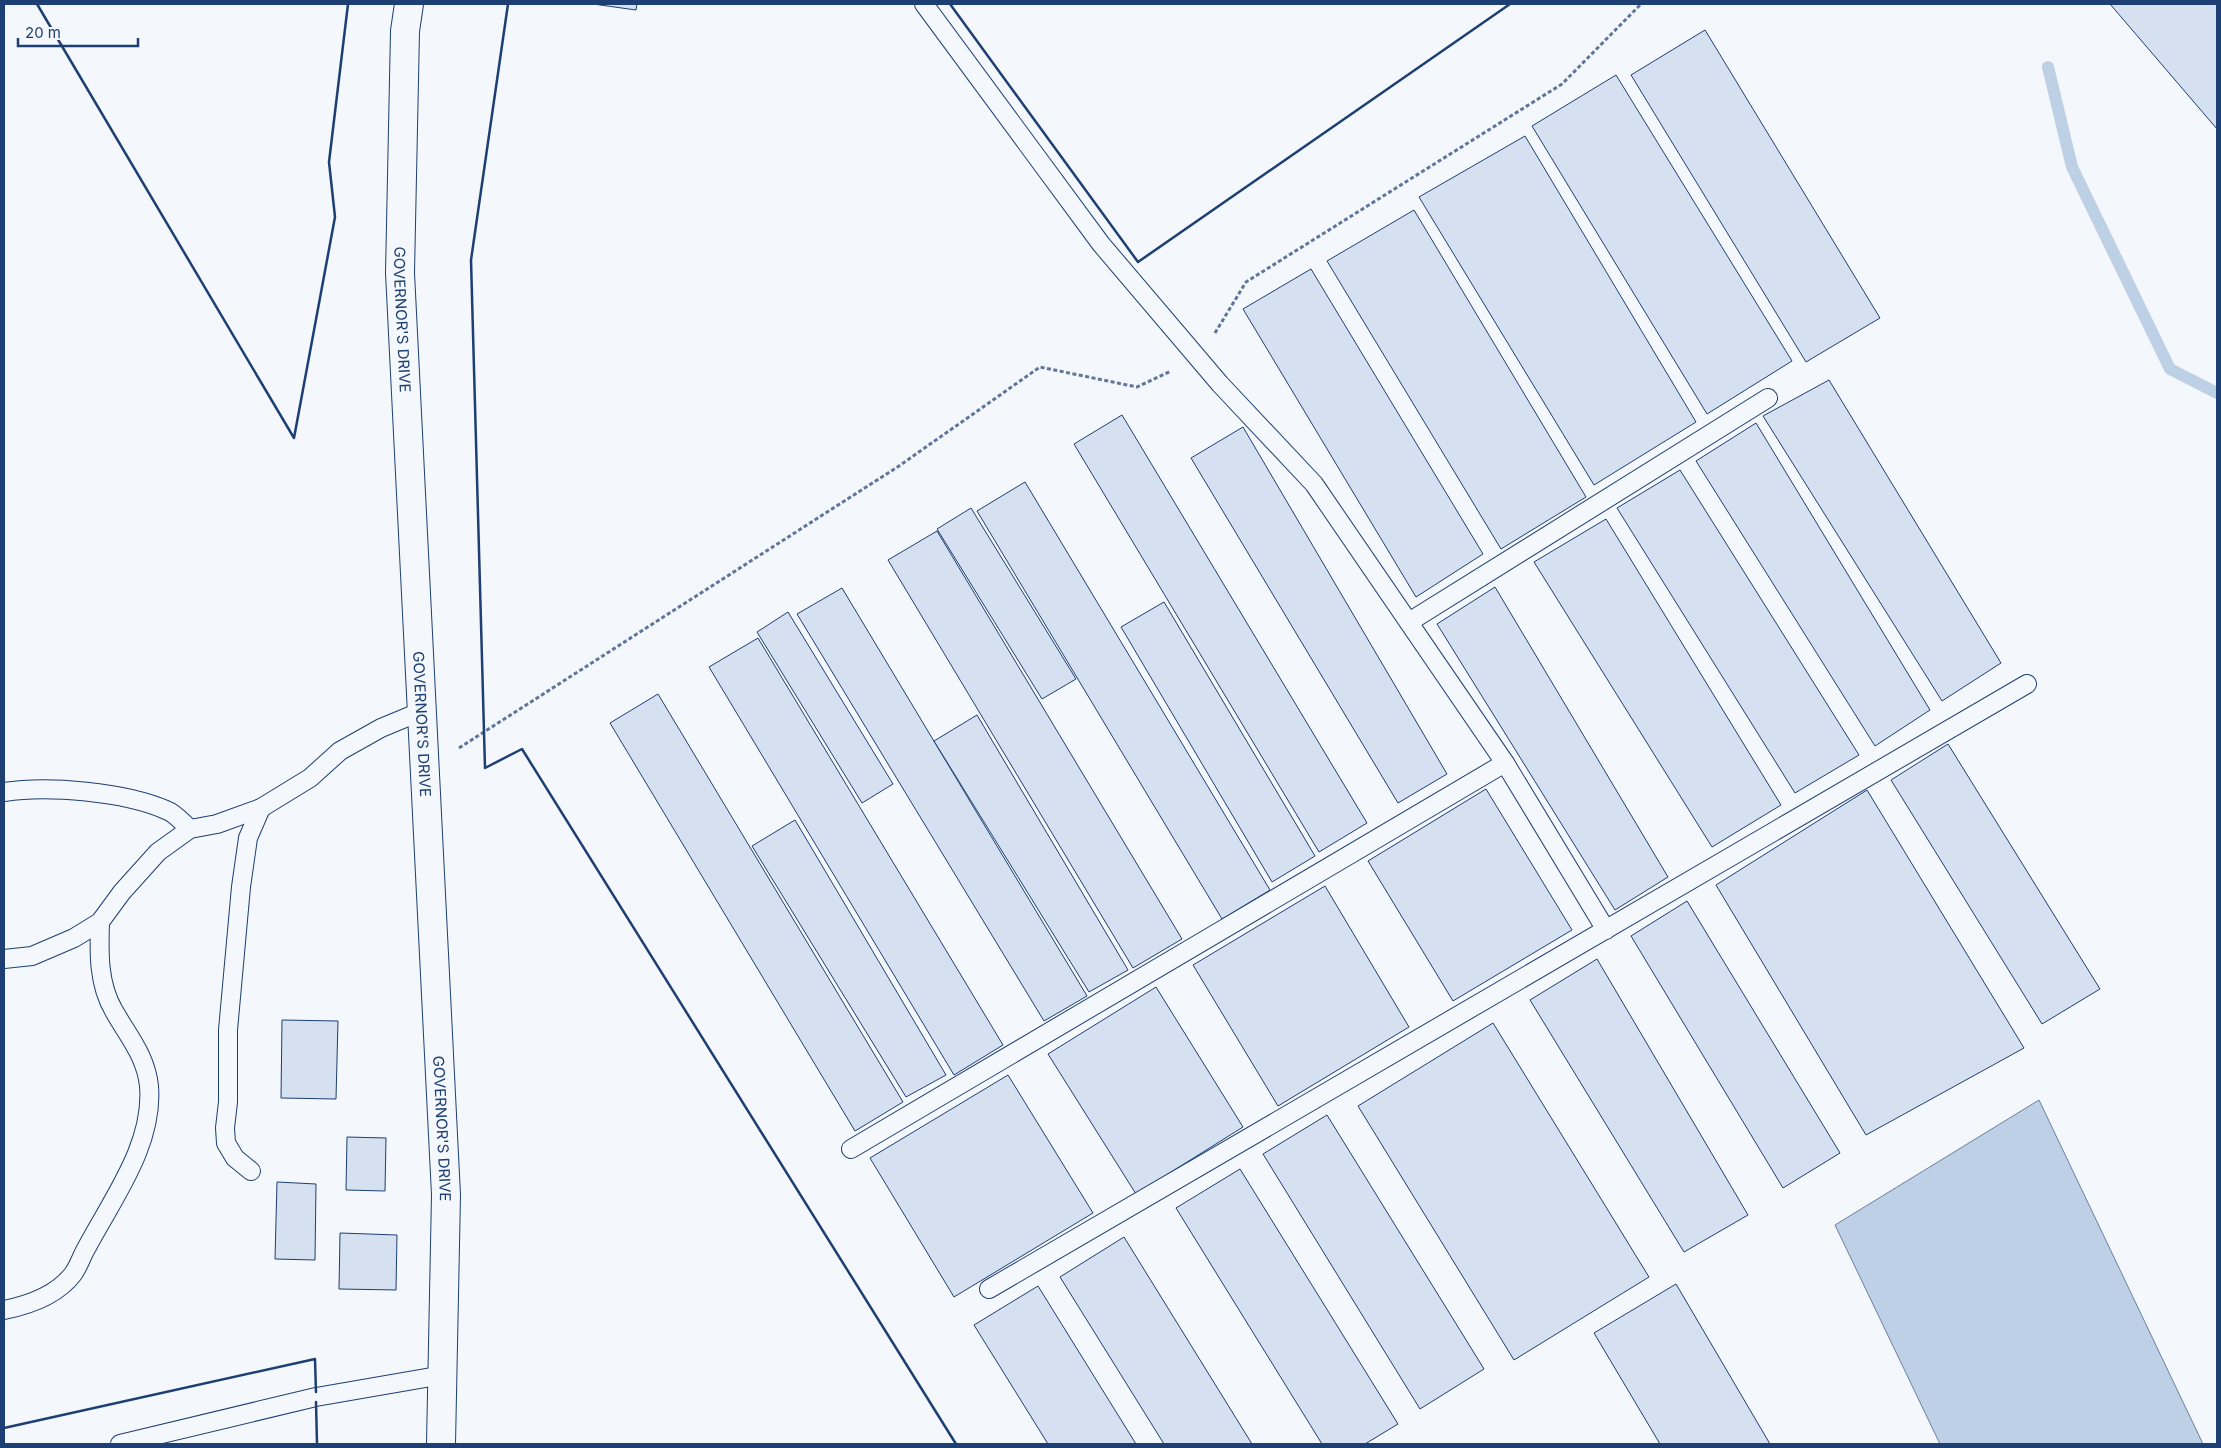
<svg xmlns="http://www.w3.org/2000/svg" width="2221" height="1448" font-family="Inter,sans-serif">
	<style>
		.water { fill: #bed0e5; stroke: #687fa3 }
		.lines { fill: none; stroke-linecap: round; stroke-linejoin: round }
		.stream { stroke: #bed0e5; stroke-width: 12 }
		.building { fill: #d5e0f0; stroke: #1d3f73 }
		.lane-casing { stroke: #1d3f73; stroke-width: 20 }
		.primary-casing { stroke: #1d3f73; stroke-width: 30 }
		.path { stroke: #5e769c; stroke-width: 3; stroke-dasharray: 4 2.5; stroke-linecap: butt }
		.lane { stroke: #f4f7fb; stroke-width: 18 }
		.primary { stroke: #f4f7fb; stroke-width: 28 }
		.wall { stroke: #1d3f73; stroke-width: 2.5 }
		.labels { text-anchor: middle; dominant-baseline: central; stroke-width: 4; stroke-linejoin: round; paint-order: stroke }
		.street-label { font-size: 15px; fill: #1d3f73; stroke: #f4f7fb }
	</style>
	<rect width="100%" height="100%" fill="#f4f7fb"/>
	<!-- water -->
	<path class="water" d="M 2039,1100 L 2203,1444 L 1940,1444 L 1835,1225 Z"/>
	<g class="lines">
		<!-- stream -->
		<path class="stream" d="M 2048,67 L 2072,167 L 2170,369 L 2217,393"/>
	</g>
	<!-- building -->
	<g class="building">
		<path d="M 593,4 L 637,4 L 636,10 Z"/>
		<path d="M 2110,4 L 2217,4 L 2217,129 Z"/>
		<path d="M 1705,30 L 1880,318 L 1806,362 L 1631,75 Z"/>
		<path d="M 1616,75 L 1792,361 L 1707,414 L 1532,126 Z"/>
		<path d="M 1525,136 L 1696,422 L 1594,485 L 1419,197 Z"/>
		<path d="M 1414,210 L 1586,497 L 1501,549 L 1327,261 Z"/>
		<path d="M 1311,269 L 1483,554 L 1416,597 L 1243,309 Z"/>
		<path d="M 1829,380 L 2001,663 L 1942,701 L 1763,416 Z"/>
		<path d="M 1122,415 L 1367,823 L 1319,852 L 1074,444 Z"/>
		<path d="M 1756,423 L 1930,710 L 1875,746 L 1696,461 Z"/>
		<path d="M 1243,427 L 1447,774 L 1398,803 L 1191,458 Z"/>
		<path d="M 1680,470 L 1859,755 L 1795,793 L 1617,508 Z"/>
		<path d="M 1025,482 L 1270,890 L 1222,919 L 977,511 Z"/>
		<path d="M 971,508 L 1076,679 L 1042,699 L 937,529 Z"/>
		<path d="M 1606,519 L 1781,805 L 1712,847 L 1534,562 Z"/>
		<path d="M 937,531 L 1182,939 L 1133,968 L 888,560 Z"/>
		<path d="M 1495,587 L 1668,877 L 1615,910 L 1437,624 Z"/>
		<path d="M 842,588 L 1087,996 L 1044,1021 L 797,614 Z"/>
		<path d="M 1164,602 L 1315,856 L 1272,882 L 1121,627 Z"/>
		<path d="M 788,612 L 893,784 L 862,803 L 757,632 Z"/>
		<path d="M 758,638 L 1003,1045 L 954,1075 L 709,667 Z"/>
		<path d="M 658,694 L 903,1102 L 855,1131 L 610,723 Z"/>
		<path d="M 977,715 L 1128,970 L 1089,992 L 934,741 Z"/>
		<path d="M 1948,744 L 2100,989 L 2042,1024 L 1891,780 Z"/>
		<path d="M 1486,789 L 1572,930 L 1453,1001 L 1368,861 Z"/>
		<path d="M 1867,790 L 2024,1048 L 1866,1135 L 1716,885 Z"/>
		<path d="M 795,820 L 946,1075 L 906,1097 L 752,846 Z"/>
		<path d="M 1325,886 L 1409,1027 L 1278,1106 L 1193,965 Z"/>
		<path d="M 1687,901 L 1840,1153 L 1783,1188 L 1631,936 Z"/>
		<path d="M 1597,959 L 1748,1215 L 1684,1252 L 1530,1000 Z"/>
		<path d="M 1156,987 L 1243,1127 L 1136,1194 L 1048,1054 Z"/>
		<path d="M 282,1020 L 338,1021 L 336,1099 L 281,1098 Z"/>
		<path d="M 1493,1023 L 1649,1277 L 1514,1360 L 1358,1106 Z"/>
		<path d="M 1008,1075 L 1093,1213 L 954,1297 L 870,1158 Z"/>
		<path d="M 1327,1115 L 1484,1369 L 1420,1409 L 1263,1154 Z"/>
		<path d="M 347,1137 L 386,1138 L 385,1191 L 346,1190 Z"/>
		<path d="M 1240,1169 L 1398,1424 L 1365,1444 L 1322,1444 L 1176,1208 Z"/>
		<path d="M 277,1182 L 316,1184 L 315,1260 L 275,1259 Z"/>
		<path d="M 340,1233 L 397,1235 L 396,1290 L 339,1289 Z"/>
		<path d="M 1124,1237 L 1252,1444 L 1164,1444 L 1060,1277 Z"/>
		<path d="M 1676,1284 L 1770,1444 L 1660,1444 L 1594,1333 Z"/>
		<path d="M 1038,1286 L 1136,1444 L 1048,1444 L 974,1325 Z"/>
	</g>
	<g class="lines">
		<defs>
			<g id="lane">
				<path d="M 924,4 L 1101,244 L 1220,384 L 1314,484 L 1505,763 L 1606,930"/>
				<path d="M 1409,622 L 1768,398"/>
				<path d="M 4,792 C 48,785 125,792 166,810 C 175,813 183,823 190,829"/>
				<path d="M 4,959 L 32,956 L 74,938 L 100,922 L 122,892 L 158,852 L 190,829 L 217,824 L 261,808 L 310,778 L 340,751 L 381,728 L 422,711"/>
				<path d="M 851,1149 L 1505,763"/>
				<path d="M 251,1171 L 235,1158 L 226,1143 L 225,1128 L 228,1102 L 228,1030 L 241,887 L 248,838 L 261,808"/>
				<path d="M 989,1289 L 2027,684"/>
				<path d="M 4,1310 C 29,1305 57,1295 73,1274 C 79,1266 82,1255 87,1247 C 113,1198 154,1144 149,1086 C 146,1056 128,1036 114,1011 C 98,984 99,952 100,922"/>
				<path d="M 120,1444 L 316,1397 L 443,1375"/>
			</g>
			<g id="primary">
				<path id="s1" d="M 409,4 L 405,31 L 400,273 L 446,1195 L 441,1444"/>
			</g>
		</defs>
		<!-- lane casing -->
		<use href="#lane" class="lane-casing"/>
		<!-- primary casing -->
		<use href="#primary" class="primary-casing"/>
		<!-- path -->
		<g class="path">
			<path d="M 1215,333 L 1246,282 L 1562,84 L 1641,4"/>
			<path d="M 459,748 L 899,466 L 1040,367 L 1137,387 L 1171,371"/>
		</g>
		<!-- lane -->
		<use href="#lane" class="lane"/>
		<!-- primary -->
		<use href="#primary" class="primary"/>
		<!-- wall -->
		<g class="wall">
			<path d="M 37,4 L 294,438 L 335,217 L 329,162 L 348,4"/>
			<path d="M 508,4 L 471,260 L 485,768 L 522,749 L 956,1444"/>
			<path d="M 950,4 L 1138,262 L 1510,4"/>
			<path d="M 316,1402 L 317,1444"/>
			<path d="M 4,1428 L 315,1359 L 316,1392"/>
		</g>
	</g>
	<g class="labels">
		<!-- street labels -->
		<g class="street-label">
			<text stroke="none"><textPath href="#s1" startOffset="316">GOVERNOR'S DRIVE</textPath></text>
			<text stroke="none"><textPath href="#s1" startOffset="721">GOVERNOR'S DRIVE</textPath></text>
			<text stroke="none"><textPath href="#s1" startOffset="1126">GOVERNOR'S DRIVE</textPath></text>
		</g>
	</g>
	<!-- border -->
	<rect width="2221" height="1448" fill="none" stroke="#1d3f73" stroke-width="10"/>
	<!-- scale -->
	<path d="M18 38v8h120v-8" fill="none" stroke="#1d3f73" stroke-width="2.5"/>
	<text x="25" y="38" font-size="15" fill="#1d3f73" stroke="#f4f7fb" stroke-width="4" paint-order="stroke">20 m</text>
</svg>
